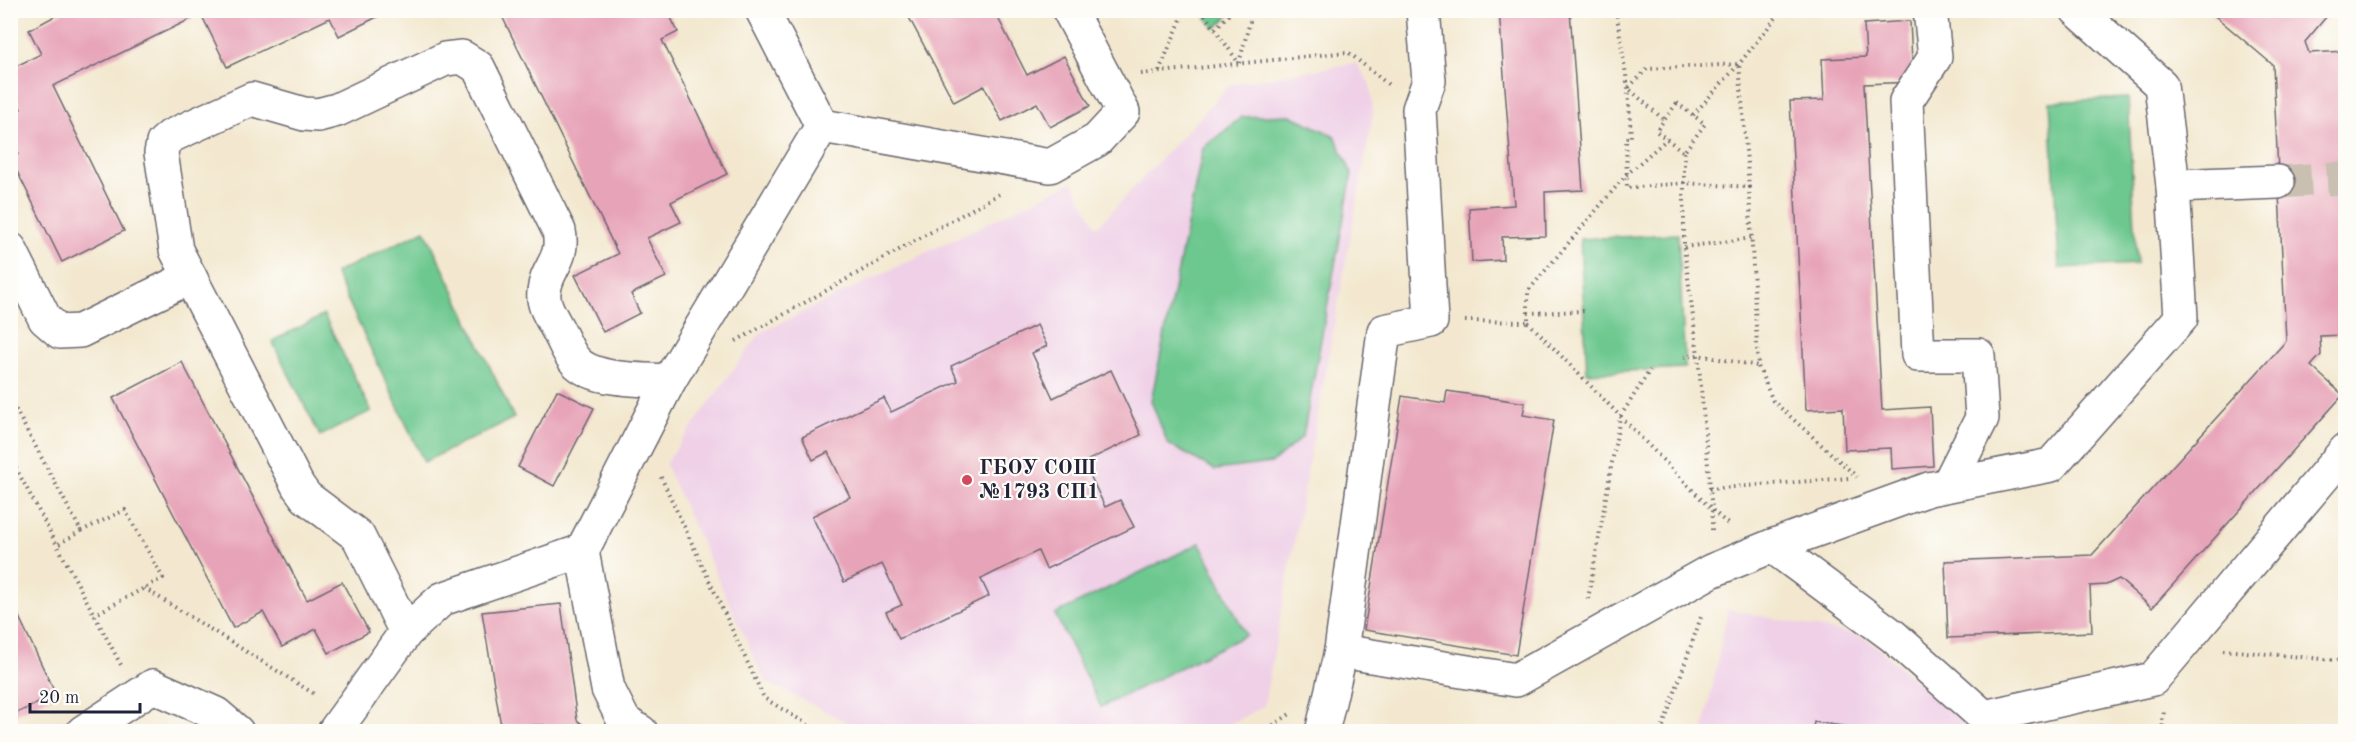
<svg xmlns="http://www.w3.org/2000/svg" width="2356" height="742" font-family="'Old Standard TT',serif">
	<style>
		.built { fill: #efd0e7 }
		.green { fill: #6dc88f; stroke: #487565; stroke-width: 1.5 }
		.building { fill: #e7a3b8 }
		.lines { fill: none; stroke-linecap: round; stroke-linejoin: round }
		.minor-tunnel { stroke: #c9c0b1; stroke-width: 33; stroke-dasharray: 33 16; stroke-linecap: butt }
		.minor-casing { stroke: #6b676f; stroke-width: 36 }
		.path { stroke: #6b676f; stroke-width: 4; stroke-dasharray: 1.5 4.5; stroke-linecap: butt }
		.minor { stroke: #fff; stroke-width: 33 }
		.poi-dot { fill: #d1495b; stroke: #fdfcf7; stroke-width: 2 }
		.labels { text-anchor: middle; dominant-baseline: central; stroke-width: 4.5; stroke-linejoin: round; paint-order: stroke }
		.poi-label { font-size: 21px; font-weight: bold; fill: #22223b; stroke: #fdfcf7; text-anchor: start }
	</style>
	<rect width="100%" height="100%" fill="#fdfcf7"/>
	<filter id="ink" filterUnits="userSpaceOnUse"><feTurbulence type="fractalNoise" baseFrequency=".0167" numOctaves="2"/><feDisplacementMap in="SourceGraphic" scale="12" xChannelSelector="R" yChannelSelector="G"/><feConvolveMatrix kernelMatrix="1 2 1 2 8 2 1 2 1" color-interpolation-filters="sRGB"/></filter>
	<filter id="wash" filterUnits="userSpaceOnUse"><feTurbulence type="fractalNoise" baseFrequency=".008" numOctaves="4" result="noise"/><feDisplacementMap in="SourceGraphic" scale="24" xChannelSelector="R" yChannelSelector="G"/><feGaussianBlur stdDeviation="1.35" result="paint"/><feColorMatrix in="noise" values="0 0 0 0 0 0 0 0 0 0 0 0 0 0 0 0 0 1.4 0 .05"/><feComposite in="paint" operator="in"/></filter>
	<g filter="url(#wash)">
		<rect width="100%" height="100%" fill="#f3e8cf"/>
		<!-- built -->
		<g class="built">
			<path d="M 1356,63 L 1370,84 L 1373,114 L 1264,706 L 1217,731 L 864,731 L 765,681 L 665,464 L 760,333 L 1072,182 L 1097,227 L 1231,84 Z"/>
			<path d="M 1728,609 L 1865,637 L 1973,731 L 1703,732 Z"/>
		</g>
		<!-- green -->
		<g class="green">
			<path d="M 1201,11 L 1233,11 L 1215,29 Z"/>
			<path d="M 2128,98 L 2137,264 L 2059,268 L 2050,102 Z"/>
			<path d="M 1290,115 L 1335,136 L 1352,174 L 1303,436 L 1272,463 L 1215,470 L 1168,444 L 1151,401 L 1203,148 L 1242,117 Z"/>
			<path d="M 425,230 L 514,418 L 424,462 L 335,273 Z"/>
			<path d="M 1678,234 L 1685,368 L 1587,373 L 1580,239 Z"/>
			<path d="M 324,315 L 371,411 L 320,436 L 272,341 Z"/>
			<path d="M 1200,543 L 1246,635 L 1101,707 L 1055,614 Z"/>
		</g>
		<g id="blocks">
			<!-- building -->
			<g class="building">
				<path d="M 66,10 L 391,10 L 339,36 L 330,18 L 227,67 L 201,14 L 53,86 L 124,231 L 62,262 L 10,157 L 18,154 L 10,138 L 10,114 L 21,109 L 10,87 L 10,69 L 41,54 L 29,30 Z"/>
				<path d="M 499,10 L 667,10 L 678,32 L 662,40 L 727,174 L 671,202 L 681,222 L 647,238 L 666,277 L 631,294 L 640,313 L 603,332 L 575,275 L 618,254 Z"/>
				<path d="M 905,10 L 994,10 L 1027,75 L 1064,56 L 1090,106 L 1050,127 L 1037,103 L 1002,121 L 984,86 L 954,102 Z"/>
				<path d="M 1499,10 L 1570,10 L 1583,190 L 1545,192 L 1546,236 L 1502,237 L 1503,260 L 1472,262 L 1469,208 L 1514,205 Z"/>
				<path d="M 2208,10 L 2332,10 L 2305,42 L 2309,53 L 2346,51 L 2346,335 L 2320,336 L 2321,355 L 2311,366 L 2343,395 L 2152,608 L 2119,579 L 2106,585 L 2090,586 L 2092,632 L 1948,638 L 1945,561 L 2092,555 L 2286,341 L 2273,65 Z"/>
				<path d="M 1910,21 L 1913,82 L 1864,84 L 1882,410 L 1930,407 L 1933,466 L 1892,469 L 1891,448 L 1845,450 L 1843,408 L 1806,410 L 1790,101 L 1824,100 L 1822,59 L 1866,57 L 1864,24 Z"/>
				<path d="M 1037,325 L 1047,346 L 1032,353 L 1053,398 L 1111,370 L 1141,435 L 1084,462 L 1105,507 L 1120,500 L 1134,527 L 1046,569 L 1038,551 L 981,579 L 989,596 L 899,639 L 886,612 L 902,605 L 882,564 L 844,582 L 812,516 L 850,497 L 828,452 L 813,460 L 802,437 L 884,398 L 891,412 L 958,381 L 951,366 Z"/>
				<path d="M 182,362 L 307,600 L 342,582 L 369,632 L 329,653 L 316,629 L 282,647 L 263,612 L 233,628 L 113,398 Z"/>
				<path d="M 557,390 L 594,408 L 554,486 L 518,467 Z"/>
				<path d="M 1447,391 L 1525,403 L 1523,415 L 1554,420 L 1516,655 L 1364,630 L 1402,396 L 1445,403 Z"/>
				<path d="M 10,598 L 56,695 L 10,716 Z"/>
				<path d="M 561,604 L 577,720 L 593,732 L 546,732 L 544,725 L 501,726 L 482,612 Z"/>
				<path d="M 1814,722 L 1870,730 L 1870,732 L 1812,732 Z"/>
			</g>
		</g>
	</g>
	<g filter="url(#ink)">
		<use href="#blocks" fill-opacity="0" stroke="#6b676f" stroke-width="1.5"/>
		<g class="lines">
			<!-- minor-tunnel -->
			<path class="minor-tunnel" d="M 2278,182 L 2346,178"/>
			<defs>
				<g id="minor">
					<path d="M 1423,10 L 1429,81 L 1419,109 L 1431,321 L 1384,331 L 1341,651 L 1516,680 L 1711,571 L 1772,546 L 1929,489 L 2051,465 L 2181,318 L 2173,186 L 2161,85 L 2077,10"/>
					<path d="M 1930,10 L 1935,57 L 1906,101 L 1918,355 L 1978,355 L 1982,418 L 1948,485"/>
					<path d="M 822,126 L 1050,166 L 1097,140 L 1123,112 L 1069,10"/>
					<path d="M 2173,186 L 2278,182"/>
					<path d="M 10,249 L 45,319 L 60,332 L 80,331 L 190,277"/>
					<path d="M 1772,546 L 1893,636 L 1984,717 L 2153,679 L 2346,450"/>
					<path d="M 582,551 L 608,689 L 624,721 L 641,732"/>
					<path d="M 406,632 L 358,536 L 306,497 L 298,486 L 176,250 L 161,153 L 163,143 L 171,136 L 252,99 L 304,114 L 318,115 L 337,110 L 445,59 L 462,57 L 478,67 L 559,231 C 565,261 546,267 544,292 C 542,305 552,318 558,330 C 563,339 567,350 573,358 C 589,382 643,379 669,381"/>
					<path d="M 83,732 L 153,686 L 216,714 L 237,732"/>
					<path d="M 334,732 L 406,632 L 442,599 L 582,551 L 669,381 L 822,126 L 762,10"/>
					<path d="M 1322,732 L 1341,651"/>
				</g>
			</defs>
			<!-- minor casing -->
			<use href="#minor" class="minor-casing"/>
			<!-- path -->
			<g class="path">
				<path d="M 1201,10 L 1215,29 L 1233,10"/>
				<path d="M 1616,10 L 1628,88 L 1631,138 L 1626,138 L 1627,188 L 1684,183 L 1749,187 L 1739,64 L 1647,69 L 1628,88 L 1664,120"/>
				<path d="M 1215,29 L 1238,62"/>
				<path d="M 1239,63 L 1253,10"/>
				<path d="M 1159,71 L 1185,10"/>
				<path d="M 1141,74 L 1348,52 L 1390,86"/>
				<path d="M 1677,103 L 1705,124 L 1684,152 L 1656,131 Z"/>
				<path d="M 1693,115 L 1739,64 L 1782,10"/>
				<path d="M 1684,152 L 1684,247 L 1698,355 L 1712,510 L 1712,533"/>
				<path d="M 1749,187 L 1758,366 L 1773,401 L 1857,477"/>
				<path d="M 1684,247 L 1753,238"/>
				<path d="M 1528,313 L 1584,311"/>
				<path d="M 1465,321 L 1528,322 L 1528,291 L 1626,175 L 1667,139"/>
				<path d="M 1528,322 L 1712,510 L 1729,525"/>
				<path d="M 736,341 L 999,194"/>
				<path d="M 1684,357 L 1698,355 L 1758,366"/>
				<path d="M 10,399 L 81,531 L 57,545"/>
				<path d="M 10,457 L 121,665"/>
				<path d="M 661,477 L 764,698 L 820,732"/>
				<path d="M 1709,489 L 1849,478"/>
				<path d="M 81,531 L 125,510 L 163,578 L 94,615"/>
				<path d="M 144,588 L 316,695"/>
				<path d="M 1588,599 L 1620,417 L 1650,370"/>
				<path d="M 2223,650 L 2346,661"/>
				<path d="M 1263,732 L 1290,714"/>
				<path d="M 1661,732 L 1701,617"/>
				<path d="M 2162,732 L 2164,711"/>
			</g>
			<!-- minor -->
			<use href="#minor" class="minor"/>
		</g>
	</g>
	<!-- markers -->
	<circle class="poi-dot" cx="967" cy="480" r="6"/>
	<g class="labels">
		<!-- poi labels -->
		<g class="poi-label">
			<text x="979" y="468">ГБОУ СОШ<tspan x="979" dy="24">№1793 СП1</tspan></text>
		</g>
	</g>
	<!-- margin -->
	<rect width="2356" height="742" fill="none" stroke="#fdfcf7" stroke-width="36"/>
	<!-- scale -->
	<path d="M30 703v9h110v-9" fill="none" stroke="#22223b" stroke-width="3"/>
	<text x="39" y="703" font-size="18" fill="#22223b" stroke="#fdfcf7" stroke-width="4.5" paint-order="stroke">20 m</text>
</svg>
